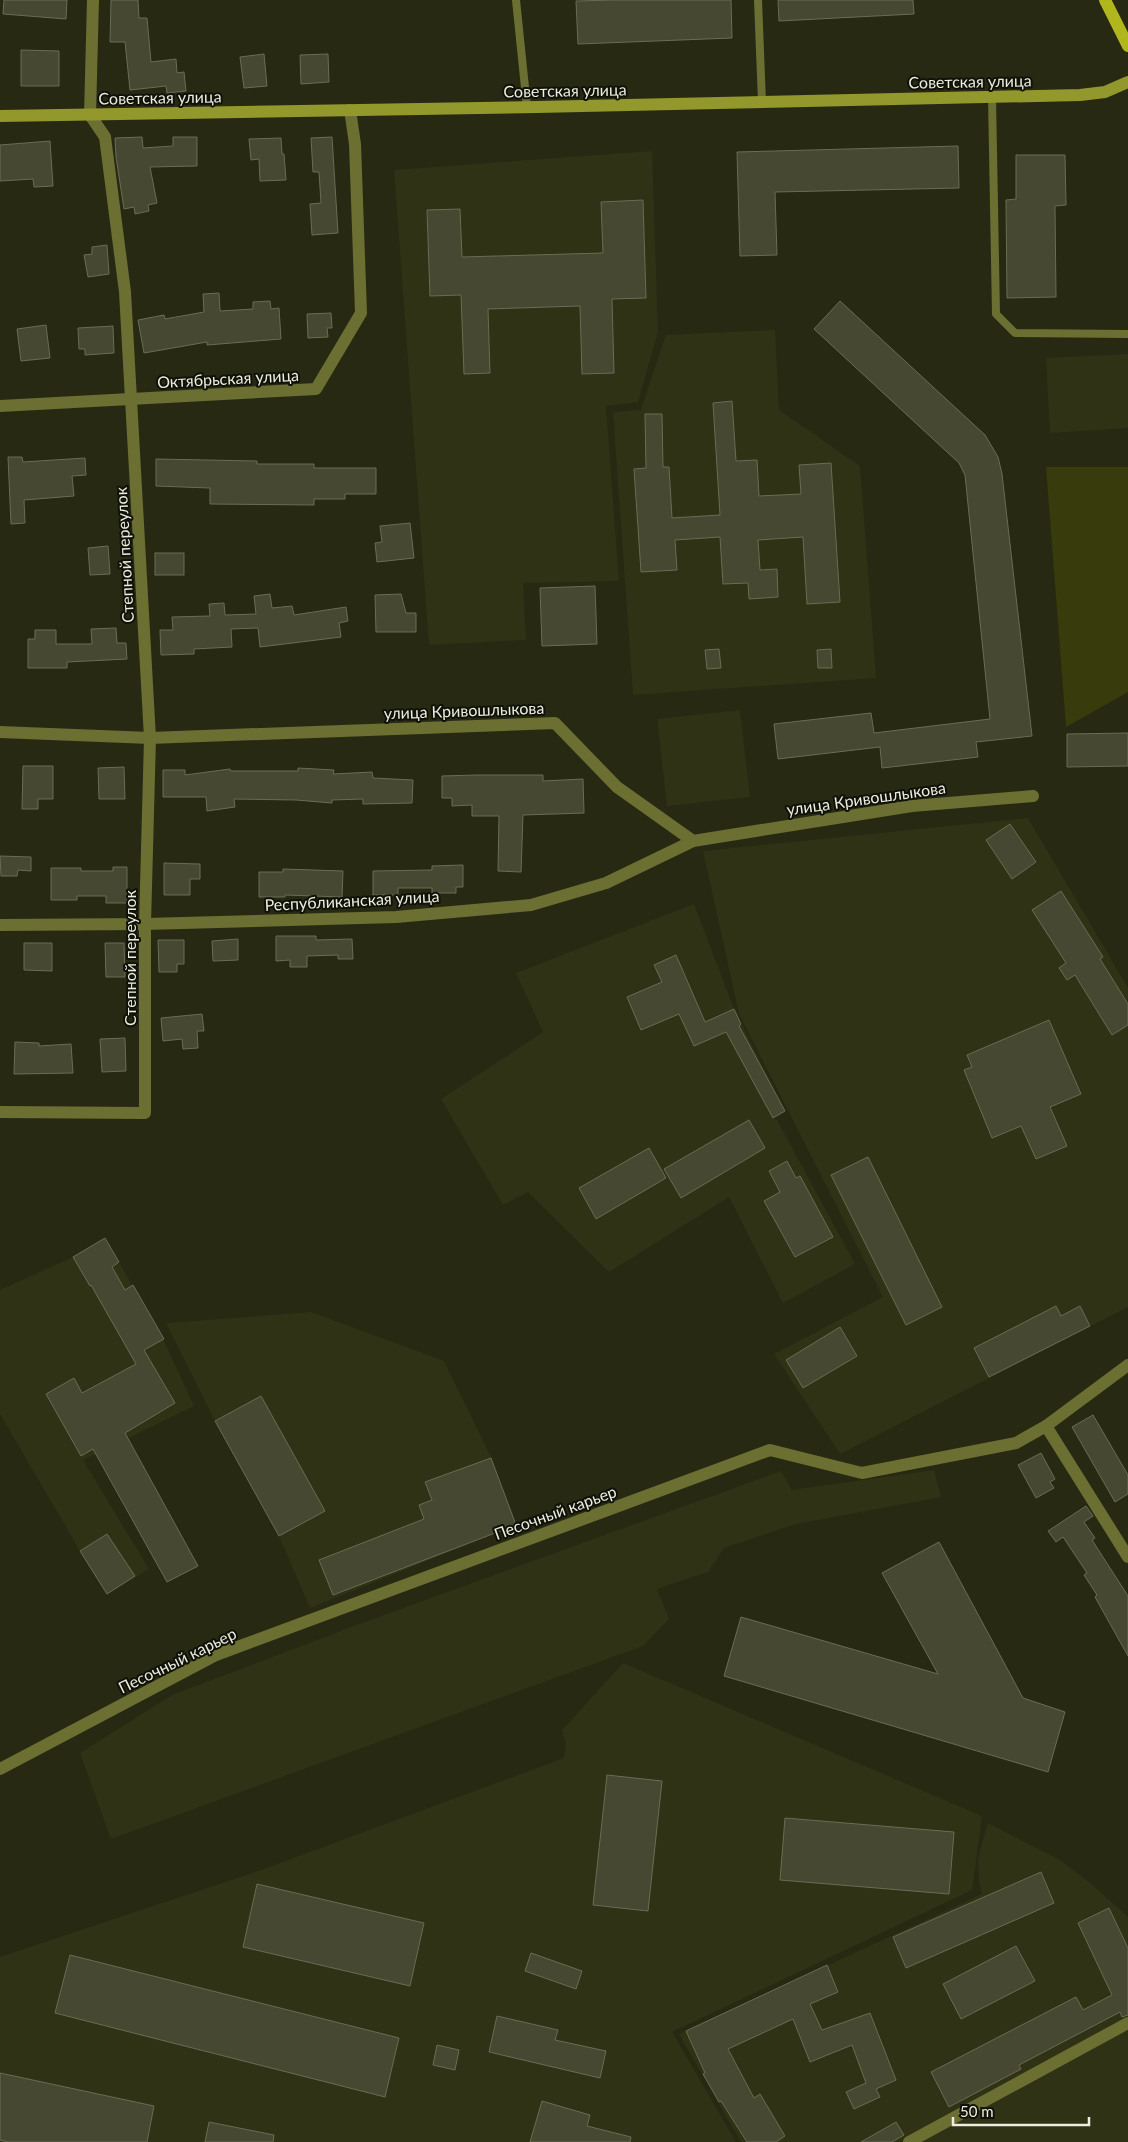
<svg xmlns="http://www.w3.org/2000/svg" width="1128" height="2142" font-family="Lato,sans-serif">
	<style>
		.built { fill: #303215 }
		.green { fill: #383b0b }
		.building { fill: #464831; stroke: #6a6c54 }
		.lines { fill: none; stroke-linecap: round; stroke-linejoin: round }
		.service { stroke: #6b6f32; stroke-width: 8 }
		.minor { stroke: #6b6f32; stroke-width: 12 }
		.secondary { stroke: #92982c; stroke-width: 12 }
		.primary { stroke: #b0b71d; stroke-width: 12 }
		.labels { text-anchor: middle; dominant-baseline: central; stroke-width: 4; stroke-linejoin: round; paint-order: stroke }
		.street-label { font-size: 16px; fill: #ebeddf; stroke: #101108 }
	</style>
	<rect width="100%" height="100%" fill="#272913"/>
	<!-- built -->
	<g class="built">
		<path d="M 652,151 L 658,332 L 638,402 L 606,406 L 619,581 L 523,583 L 526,640 L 429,645 L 394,170 Z"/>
		<path d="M 775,330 L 779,410 L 860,466 L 876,678 L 633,695 L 613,412 L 641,410 L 666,335 Z"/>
		<path d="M 1128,354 L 1128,428 L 1050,433 L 1046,358 Z"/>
		<path d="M 740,710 L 750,797 L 667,806 L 657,719 Z"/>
		<path d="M 1028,818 L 1128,988 L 1128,1307 L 840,1454 L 774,1354 L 883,1297 L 739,1014 L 703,851 Z"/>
		<path d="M 694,904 L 734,1009 L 785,1111 L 773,1118 L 777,1120 L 855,1264 L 783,1303 L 729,1197 L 609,1272 L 528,1192 L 503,1205 L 441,1099 L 543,1032 L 516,973 Z"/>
		<path d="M 105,1238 L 163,1339 L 194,1406 L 83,1460 L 149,1569 L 107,1594 L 80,1551 L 0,1414 L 0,1290 L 73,1257 Z"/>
		<path d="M 311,1312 L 444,1361 L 491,1457 L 516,1525 L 310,1608 L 279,1536 L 215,1421 L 166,1323 Z"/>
		<path d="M 934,1470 L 941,1497 L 796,1524 L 724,1548 L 708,1572 L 657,1589 L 669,1619 L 643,1646 L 111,1839 L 80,1753 L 172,1695 L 354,1626 L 781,1471 L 792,1490 Z"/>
		<path d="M 623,1663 L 982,1816 L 972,1890 L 672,2032 L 736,2142 L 0,2142 L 0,1957 L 261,1870 L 564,1758 L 566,1744 L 562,1730 Z"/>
		<path d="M 988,1823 L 1060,1860 L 1089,1882 L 1128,1917 L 1128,2017 L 900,2142 L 741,2142 L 679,2034 L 982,1894 L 979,1882 L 978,1858 Z"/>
		<path d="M 1128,2027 L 1128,2142 L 919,2142 Z"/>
	</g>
	<!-- green -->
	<path class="green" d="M 1046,467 L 1128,467 L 1128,692 L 1066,727 Z"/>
	<!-- building -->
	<g class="building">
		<path d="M 4,0 L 67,0 L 66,19 L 3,14 Z"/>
		<path d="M 111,0 L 138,0 L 139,18 L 147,18 L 151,62 L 176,59 L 177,73 L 184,72 L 186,91 L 167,93 L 166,86 L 130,90 L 125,42 L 110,42 Z"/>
		<path d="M 614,0 L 731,0 L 732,38 L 578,44 L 576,1 Z"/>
		<path d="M 778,0 L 913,0 L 914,14 L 779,21 Z"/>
		<path d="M 21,50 L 59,51 L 59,86 L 21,86 Z"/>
		<path d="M 264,54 L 267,86 L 244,88 L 240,57 Z"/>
		<path d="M 328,54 L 329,82 L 301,84 L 300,55 Z"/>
		<path d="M 142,137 L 143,148 L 173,146 L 173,137 L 197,137 L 197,166 L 150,167 L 157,203 L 148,205 L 149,211 L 135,214 L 134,207 L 124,209 L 116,157 L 115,138 Z"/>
		<path d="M 332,137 L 338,233 L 312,235 L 310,204 L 321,203 L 319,172 L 313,172 L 311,138 Z"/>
		<path d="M 281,138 L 282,154 L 284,154 L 286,180 L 260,181 L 259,159 L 251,160 L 249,139 Z"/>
		<path d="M 50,141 L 53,186 L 34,187 L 33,179 L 0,181 L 0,145 Z"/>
		<path d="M 958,146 L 959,188 L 775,192 L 777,255 L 740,256 L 737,152 Z"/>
		<path d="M 1016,155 L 1065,155 L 1066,205 L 1055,206 L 1056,297 L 1007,298 L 1006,200 L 1016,199 Z"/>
		<path d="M 643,200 L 646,298 L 612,299 L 614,373 L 582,374 L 580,306 L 488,309 L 490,373 L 464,374 L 461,295 L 430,296 L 427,210 L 460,209 L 462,257 L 603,253 L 601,202 Z"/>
		<path d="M 107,245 L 109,274 L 88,277 L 84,255 L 92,254 L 92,247 Z"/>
		<path d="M 219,293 L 220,311 L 253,309 L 253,302 L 270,301 L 271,309 L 279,308 L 281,339 L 207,345 L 207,342 L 144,353 L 138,320 L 164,315 L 165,319 L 204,312 L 203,294 Z"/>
		<path d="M 840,301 L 985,435 L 998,457 L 1002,474 L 1032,736 L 976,742 L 978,757 L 882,768 L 880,747 L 778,759 L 774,724 L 871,713 L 874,733 L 990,719 L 965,475 L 959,463 L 814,329 Z"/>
		<path d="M 331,313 L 332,328 L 327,328 L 328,337 L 308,338 L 307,314 Z"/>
		<path d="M 46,325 L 50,358 L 21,361 L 17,329 Z"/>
		<path d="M 113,326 L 114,353 L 85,355 L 85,349 L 79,349 L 78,328 Z"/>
		<path d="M 732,401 L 736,461 L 757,460 L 759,496 L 801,494 L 799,465 L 831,463 L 840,602 L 807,604 L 803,537 L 758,540 L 760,570 L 777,569 L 778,597 L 749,599 L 748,583 L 723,584 L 720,537 L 675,540 L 677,570 L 641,572 L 634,469 L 646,468 L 645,414 L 662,414 L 663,467 L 669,467 L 672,518 L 720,515 L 713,403 Z"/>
		<path d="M 8,457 L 22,457 L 23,462 L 85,458 L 86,475 L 72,476 L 74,496 L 24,500 L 25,523 L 11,524 Z"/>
		<path d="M 156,459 L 257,461 L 257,464 L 314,464 L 314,468 L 376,468 L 376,494 L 345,494 L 345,499 L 314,499 L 314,505 L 210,504 L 210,488 L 156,486 Z"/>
		<path d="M 410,523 L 414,558 L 377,562 L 375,543 L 382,542 L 380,526 Z"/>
		<path d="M 108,546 L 110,574 L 90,575 L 88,548 Z"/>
		<rect x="155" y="553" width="29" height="22"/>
		<path d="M 595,586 L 597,644 L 542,646 L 540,588 Z"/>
		<path d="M 270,594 L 272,608 L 292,606 L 294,615 L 346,607 L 348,621 L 339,623 L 341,637 L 260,647 L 258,628 L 231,629 L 232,647 L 194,649 L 194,654 L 161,655 L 160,630 L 173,630 L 172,617 L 210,616 L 209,604 L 224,603 L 225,615 L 256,614 L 254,596 Z"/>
		<path d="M 401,594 L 406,613 L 416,613 L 416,632 L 376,632 L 375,595 Z"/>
		<path d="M 116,628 L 117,643 L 126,643 L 127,659 L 67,662 L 67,668 L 28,668 L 28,639 L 35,639 L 35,630 L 56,630 L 56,644 L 92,644 L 91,629 Z"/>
		<path d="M 719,649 L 721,668 L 707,669 L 705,650 Z"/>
		<path d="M 831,649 L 832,668 L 818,668 L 817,650 Z"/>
		<path d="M 1128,733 L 1128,766 L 1067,767 L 1067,734 Z"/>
		<path d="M 23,766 L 53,766 L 53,799 L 38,799 L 38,809 L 22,809 Z"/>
		<path d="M 124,767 L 125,799 L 99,799 L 98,768 Z"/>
		<path d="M 298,768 L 334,770 L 333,774 L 372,772 L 373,778 L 413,780 L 412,803 L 363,804 L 363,799 L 332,800 L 332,803 L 296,800 L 234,799 L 235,807 L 207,811 L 206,797 L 163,797 L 163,770 L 185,770 L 185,775 L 230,769 L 231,771 L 298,771 Z"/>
		<path d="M 476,775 L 543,775 L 543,781 L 583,779 L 584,813 L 523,815 L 521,872 L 498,871 L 499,816 L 472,816 L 472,805 L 452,806 L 452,798 L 442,798 L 442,776 Z"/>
		<path d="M 1010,824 L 1036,862 L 1012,879 L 986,840 Z"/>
		<path d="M 0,856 L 31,857 L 31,871 L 18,870 L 17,876 L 1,876 Z"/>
		<path d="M 164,863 L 200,864 L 200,879 L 190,879 L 190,895 L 164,895 Z"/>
		<path d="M 463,865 L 463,887 L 456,887 L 456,893 L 432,893 L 432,888 L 398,888 L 398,895 L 373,895 L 373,871 L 432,870 L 432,866 Z"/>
		<path d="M 113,867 L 127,867 L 127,903 L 106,903 L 106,896 L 77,896 L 77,900 L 51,900 L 51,868 L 81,868 L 81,871 L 113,871 Z"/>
		<path d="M 283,869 L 343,871 L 342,897 L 285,895 L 285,897 L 259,897 L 259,872 L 283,872 Z"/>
		<path d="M 1061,891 L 1103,957 L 1100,959 L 1128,1004 L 1128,1025 L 1112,1035 L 1075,975 L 1067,980 L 1059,968 L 1066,963 L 1032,910 Z"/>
		<path d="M 276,936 L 316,936 L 316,940 L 352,939 L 353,959 L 338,959 L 338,955 L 307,956 L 307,967 L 290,967 L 290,960 L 276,961 Z"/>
		<path d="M 238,939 L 238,960 L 213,961 L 212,941 Z"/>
		<path d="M 158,940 L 184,940 L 184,964 L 177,964 L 177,972 L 159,972 Z"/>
		<path d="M 24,943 L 52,943 L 52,971 L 24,970 Z"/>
		<path d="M 105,943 L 124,943 L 125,977 L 106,977 Z"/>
		<path d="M 676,955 L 705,1022 L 734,1009 L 741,1024 L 739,1026 L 785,1111 L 773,1118 L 726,1032 L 694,1046 L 679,1014 L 641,1030 L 627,997 L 662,982 L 654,965 Z"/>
		<path d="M 202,1014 L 204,1031 L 197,1031 L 198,1048 L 183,1049 L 182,1039 L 163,1041 L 161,1018 Z"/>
		<path d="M 1049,1020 L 1081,1094 L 1050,1107 L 1067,1146 L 1036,1159 L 1021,1126 L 992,1138 L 964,1070 L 972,1067 L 967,1055 Z"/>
		<path d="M 125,1038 L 126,1071 L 102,1072 L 100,1039 Z"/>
		<path d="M 15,1042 L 39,1043 L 39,1046 L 71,1044 L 73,1073 L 14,1074 Z"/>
		<path d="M 749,1120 L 765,1148 L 681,1198 L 664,1169 Z"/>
		<path d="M 649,1148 L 666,1178 L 596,1219 L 579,1188 Z"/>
		<path d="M 868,1157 L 942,1307 L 906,1325 L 831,1175 Z"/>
		<path d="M 787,1161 L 796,1178 L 800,1176 L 833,1237 L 795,1257 L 764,1201 L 780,1192 L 769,1171 Z"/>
		<path d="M 105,1238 L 119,1262 L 112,1267 L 125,1290 L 133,1285 L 164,1339 L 144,1350 L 175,1403 L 125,1433 L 198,1566 L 167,1582 L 93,1449 L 81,1456 L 46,1394 L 74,1378 L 82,1393 L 136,1364 L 91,1285 L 90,1286 L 73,1257 Z"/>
		<path d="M 1056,1306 L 1061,1316 L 1080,1306 L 1090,1326 L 989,1377 L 974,1348 Z"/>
		<path d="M 840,1327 L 857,1356 L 803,1388 L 786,1360 Z"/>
		<path d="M 261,1396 L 325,1511 L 279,1536 L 215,1421 Z"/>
		<path d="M 1093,1415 L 1128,1475 L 1128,1494 L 1115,1502 L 1072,1427 Z"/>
		<path d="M 1041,1453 L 1055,1479 L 1050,1482 L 1054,1488 L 1036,1498 L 1018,1465 Z"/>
		<path d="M 491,1458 L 516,1525 L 333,1595 L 319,1560 L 424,1519 L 419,1505 L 432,1500 L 425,1482 Z"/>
		<path d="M 1086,1506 L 1093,1516 L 1084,1522 L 1095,1538 L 1092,1540 L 1128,1596 L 1128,1656 L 1095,1597 L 1097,1595 L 1084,1575 L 1087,1573 L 1063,1537 L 1056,1542 L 1048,1531 Z"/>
		<path d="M 107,1534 L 135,1576 L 107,1594 L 80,1551 Z"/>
		<path d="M 939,1542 L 1023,1698 L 1065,1712 L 1048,1772 L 724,1676 L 741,1617 L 938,1674 L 882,1573 Z"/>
		<path d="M 607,1775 L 662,1781 L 648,1911 L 593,1905 Z"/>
		<path d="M 785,1818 L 954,1832 L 949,1894 L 780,1880 Z"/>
		<path d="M 1041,1872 L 1054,1903 L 906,1968 L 893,1937 Z"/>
		<path d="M 257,1884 L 424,1923 L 410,1986 L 243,1947 Z"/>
		<path d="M 1109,1908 L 1128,1948 L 1128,2015 L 1122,2017 L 1120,2012 L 1019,2065 L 1021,2069 L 949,2107 L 931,2072 L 1076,1997 L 1083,2010 L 1112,1995 L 1078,1923 Z"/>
		<path d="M 1016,1946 L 1035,1981 L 961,2019 L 943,1984 Z"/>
		<path d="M 531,1953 L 582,1971 L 576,1989 L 525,1971 Z"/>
		<path d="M 70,1955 L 399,2038 L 385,2097 L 55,2013 Z"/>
		<path d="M 827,1965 L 838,1992 L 810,2004 L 822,2030 L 870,2013 L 896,2080 L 876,2089 L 880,2097 L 854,2109 L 846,2092 L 866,2083 L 852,2045 L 810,2062 L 793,2019 L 728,2049 L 754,2098 L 760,2094 L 785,2136 L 776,2142 L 747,2142 L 721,2101 L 719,2102 L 703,2074 L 705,2073 L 686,2031 Z"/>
		<path d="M 497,2016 L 558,2030 L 555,2040 L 606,2051 L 600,2078 L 489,2052 Z"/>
		<path d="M 437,2045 L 459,2050 L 455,2070 L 433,2065 Z"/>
		<path d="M 0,2073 L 154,2106 L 147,2142 L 8,2142 L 0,2140 Z"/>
		<path d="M 542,2101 L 590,2115 L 587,2126 L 631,2137 L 630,2142 L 530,2142 Z"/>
		<path d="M 209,2122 L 274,2135 L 273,2142 L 205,2142 Z"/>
		<path d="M 896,2122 L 904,2135 L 892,2142 L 861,2142 Z"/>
	</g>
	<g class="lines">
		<!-- service -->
		<g class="service">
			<path d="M 516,0 L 527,107"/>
			<path d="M 758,0 L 762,102"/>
			<path d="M 992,97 L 996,314 L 1015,333 L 1128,334"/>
		</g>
		<!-- minor -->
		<g class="minor">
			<path d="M 0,406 L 316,389 L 361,313 L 355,144 L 350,110"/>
			<path d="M 0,732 L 150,738 L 555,723 L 617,787 L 693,841 L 912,806 L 1033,796"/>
			<path d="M 0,925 L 145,924 L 396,917 L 531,905 L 606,883 L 693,841"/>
			<path d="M 0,1112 L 145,1113 L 145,924 L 150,738 L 125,292 L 105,137 L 90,115 L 93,0"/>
			<path d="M 1046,1426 L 1128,1557"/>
			<path d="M 0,1769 L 216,1655 L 770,1450 L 862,1473 L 1016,1443 L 1046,1426 L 1128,1365"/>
			<path d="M 909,2142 L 1128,2023"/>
		</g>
		<!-- secondary -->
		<path class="secondary" d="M 0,116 L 537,107 L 1080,95 L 1105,92 L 1128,82"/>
		<!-- primary -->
		<path class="primary" d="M 1105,0 L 1128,46"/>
	</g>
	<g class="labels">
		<!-- street labels -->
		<g class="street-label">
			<text transform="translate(970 81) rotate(-1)">Советская улица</text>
			<text transform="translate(565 90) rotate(-1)">Советская улица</text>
			<text transform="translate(160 97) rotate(-1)">Советская улица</text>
			<text transform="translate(228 378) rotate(-3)">Октябрьская улица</text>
			<text transform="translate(124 555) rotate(-93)">Степной переулок</text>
			<text transform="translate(464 710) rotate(-2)">улица Кривошлыкова</text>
			<text transform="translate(866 798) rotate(-8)">улица Кривошлыкова</text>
			<text transform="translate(352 900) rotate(-3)">Республиканская улица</text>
			<text transform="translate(129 958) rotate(-90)">Степной переулок</text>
			<text transform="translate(555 1512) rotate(-20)">Песочный карьер</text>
			<text transform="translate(177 1660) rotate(-26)">Песочный карьер</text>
		</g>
	</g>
	<!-- scale -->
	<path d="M953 2117v8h136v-8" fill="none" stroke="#ebeddf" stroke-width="2.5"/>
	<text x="960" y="2117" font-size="15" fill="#ebeddf" stroke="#101108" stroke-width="4" paint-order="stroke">50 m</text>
</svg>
